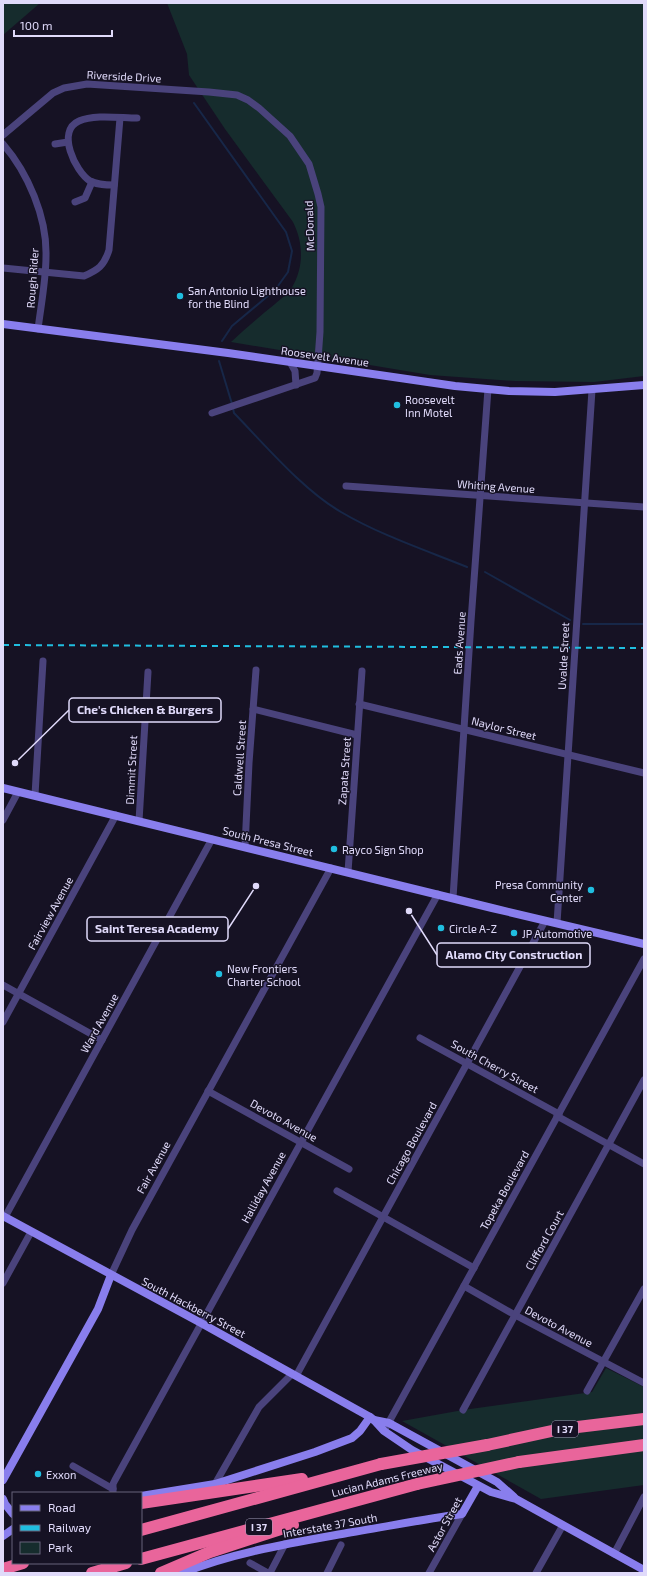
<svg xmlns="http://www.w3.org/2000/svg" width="647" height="1576" font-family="'Exo 2',sans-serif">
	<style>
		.green { fill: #162c2d }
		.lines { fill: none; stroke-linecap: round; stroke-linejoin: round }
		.stream { stroke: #172748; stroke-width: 2 }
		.street { stroke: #4a437c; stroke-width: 7 }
		.secondary { stroke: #897eed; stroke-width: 8 }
		.highway { stroke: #e9659b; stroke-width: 12 }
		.rail { stroke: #20bee0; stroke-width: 2; stroke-dasharray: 6 5; stroke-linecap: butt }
		.highway-bridge { stroke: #e9659b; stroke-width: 12 }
		.poi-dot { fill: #20bee0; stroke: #161224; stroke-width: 1.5 }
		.labels { text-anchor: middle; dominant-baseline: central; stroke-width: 3; stroke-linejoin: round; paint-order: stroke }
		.shield { fill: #161224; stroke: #a39eba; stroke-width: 1 }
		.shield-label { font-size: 10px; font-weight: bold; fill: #e0dafa }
		.street-label { font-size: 11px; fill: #e0dafa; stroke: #161224 }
		.poi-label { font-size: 11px; fill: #e0dafa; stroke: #161224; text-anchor: start }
		.leader { fill: none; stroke: #e0dafa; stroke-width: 1.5 }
		.callout-dot { fill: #e0dafa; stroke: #161224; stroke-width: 1.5 }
		.callout { fill: #161224; stroke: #e0dafa; stroke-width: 1.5 }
		.callout-label { font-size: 12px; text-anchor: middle; font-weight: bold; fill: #e0dafa }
	</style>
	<rect width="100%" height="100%" fill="#161224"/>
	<!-- green -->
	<g class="green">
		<path d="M 3,3 L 40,3 L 3,35 Z"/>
		<path d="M 167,3 L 644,3 L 644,376 L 594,382 L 515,381 L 430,375 L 231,342 C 245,329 260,316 275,304 C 280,299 287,295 291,289 C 304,268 304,244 293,222 L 225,129 L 189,75 L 187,54 Z"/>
		<path d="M 606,1368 L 644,1387 L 644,1485 L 541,1499 L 402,1421 L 463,1410 L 592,1392 Z"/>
	</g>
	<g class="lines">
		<!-- stream -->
		<g class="stream">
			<path d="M 194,103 L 286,232 L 292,251 L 288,272 L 275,290 L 232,326 L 222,341"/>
			<path d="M 219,361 L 232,404"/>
			<path d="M 233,408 L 234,413 C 266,446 303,490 341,512 C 380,535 425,550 467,567"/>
			<path d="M 485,572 L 570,620"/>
			<path d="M 583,624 L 644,624"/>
		</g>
		<!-- street -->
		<g class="street">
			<path d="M 3,135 L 53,93 L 64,88 L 87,84 L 209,92 L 237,95 L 248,100 L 259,108 L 290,136 L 309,164 L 318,194 L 321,207 L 320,332 L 317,373 L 315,378 L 212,413"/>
			<path d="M 3,144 C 28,173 47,217 46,256 C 46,280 41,305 38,329"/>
			<path d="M 55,144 L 68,142"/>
			<path d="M 114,185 C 106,185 98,185 90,181 C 75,171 56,131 79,121 C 94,114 121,118 137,118"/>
			<path d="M 75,202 L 85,198 L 92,182"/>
			<path d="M 3,268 L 84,276 C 98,270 104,266 109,250 L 120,118"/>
			<path d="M 290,362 L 295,371 L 296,385"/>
			<path d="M 346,486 L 644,507"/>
			<path d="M 359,704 L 644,773"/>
			<path d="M 253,709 L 357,735"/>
			<path d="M 35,795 L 43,661"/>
			<path d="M 3,820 L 18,792"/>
			<path d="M 139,821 L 148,672"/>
			<path d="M 245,847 L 249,763 L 256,670"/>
			<path d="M 348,872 L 362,671"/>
			<path d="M 453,898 L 471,621 L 488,389"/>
			<path d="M 557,923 L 592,390"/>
			<path d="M 3,985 L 102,1040"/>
			<path d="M 3,1022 L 116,815"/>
			<path d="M 420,1038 L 559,1114"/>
			<path d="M 208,1091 L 349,1169"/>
			<path d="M 557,1116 L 644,1164"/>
			<path d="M 337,1191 L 474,1268"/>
			<path d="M 5,1217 L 212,839"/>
			<path d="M 111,1275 L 132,1230 L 331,868"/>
			<path d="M 3,1283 L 31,1232"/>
			<path d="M 464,1286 L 515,1315 L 644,1383"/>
			<path d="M 296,1376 L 545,921"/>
			<path d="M 587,1391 L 644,1289"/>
			<path d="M 463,1410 L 644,1080"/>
			<path d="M 384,1431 L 644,959"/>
			<path d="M 73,1466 L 113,1489"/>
			<path d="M 215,1484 L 259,1407 L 292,1374"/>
			<path d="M 113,1493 L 113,1484 L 115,1480 L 438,894"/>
			<path d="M 614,1554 L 644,1497"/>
			<path d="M 250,1563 L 268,1573"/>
			<path d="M 270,1573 L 285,1544"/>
			<path d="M 327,1573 L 341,1545"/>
			<path d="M 429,1573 L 462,1514"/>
			<path d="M 536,1573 L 563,1525"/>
		</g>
		<!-- secondary -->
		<g class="secondary">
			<path d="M 3,324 L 228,353 L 455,386 L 509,391 L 555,392 L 644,385"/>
			<path d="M 3,788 L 492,908 L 644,944"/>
			<path d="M 3,1216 L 201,1323 L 370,1417 L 374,1420 L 384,1431 L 412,1450 L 491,1492 L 516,1499 L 644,1570"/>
			<path d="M 374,1420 L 389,1423 L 497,1482 L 514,1497"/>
			<path d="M 3,1480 L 98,1309 L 111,1275"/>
			<path d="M 141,1496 L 215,1484 L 315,1452 L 352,1438 L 360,1431 L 370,1417"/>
			<path d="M 3,1499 L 5,1504 L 13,1514"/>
			<path d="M 3,1536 L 13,1529"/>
			<path d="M 182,1573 C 235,1552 291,1543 347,1533 C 386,1527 423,1519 462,1514 L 478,1486"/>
		</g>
		<!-- highway -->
		<g class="highway">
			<path d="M 487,1445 L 561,1429 L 644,1419"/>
			<path d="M 519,1462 L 644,1445"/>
			<path d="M 141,1503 L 302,1479"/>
			<path d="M 141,1530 L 381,1464"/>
			<path d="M 141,1559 L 417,1484"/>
			<path d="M 3,1569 L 23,1563"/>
			<path d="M 92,1573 L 126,1563"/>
			<path d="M 161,1573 L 210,1552 L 293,1525"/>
		</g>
		<!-- rail -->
		<path class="rail" d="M 3,645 L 644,648"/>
		<!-- highway-bridge -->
		<g class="highway-bridge">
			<path d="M 381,1464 L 487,1445"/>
			<path d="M 417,1484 L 519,1462"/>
		</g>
	</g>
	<!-- markers -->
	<g class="poi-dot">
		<circle cx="180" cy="296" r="4"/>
		<circle cx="397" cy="405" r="4"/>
		<circle cx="334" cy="849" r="4"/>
		<circle cx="591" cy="890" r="4"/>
		<circle cx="441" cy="928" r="4"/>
		<circle cx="514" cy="933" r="4"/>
		<circle cx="219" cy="974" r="4"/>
		<circle cx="38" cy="1474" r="4"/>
	</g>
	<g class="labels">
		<!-- shield labels -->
		<g class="shield">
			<rect x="552" y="1421" width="26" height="16" rx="3"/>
			<rect x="246" y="1519" width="26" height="16" rx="3"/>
		</g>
		<g class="shield-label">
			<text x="565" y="1429">I 37</text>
			<text x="259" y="1527">I 37</text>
		</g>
		<!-- street labels -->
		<g class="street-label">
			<text transform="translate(124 76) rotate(3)">Riverside Drive</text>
			<text transform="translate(309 226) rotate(-92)">McDonald</text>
			<text transform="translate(32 278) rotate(-86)">Rough Rider</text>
			<text transform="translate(325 356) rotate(8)">Roosevelt Avenue</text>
			<text transform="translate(496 486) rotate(4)">Whiting Avenue</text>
			<text transform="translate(459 643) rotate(-86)">Eads Avenue</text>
			<text transform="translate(563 656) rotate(-87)">Uvalde Street</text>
			<text transform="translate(504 728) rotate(14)">Naylor Street</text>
			<text transform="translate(239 758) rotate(-86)">Caldwell Street</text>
			<text transform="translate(131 770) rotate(-87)">Dimmit Street</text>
			<text transform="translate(344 771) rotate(-86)">Zapata Street</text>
			<text transform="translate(268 841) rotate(14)">South Presa Street</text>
			<text transform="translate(50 913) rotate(-61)">Fairview Avenue</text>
			<text transform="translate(99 1023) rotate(-61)">Ward Avenue</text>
			<text transform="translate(495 1066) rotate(29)">South Cherry Street</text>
			<text transform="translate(284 1120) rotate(29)">Devoto Avenue</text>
			<text transform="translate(411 1143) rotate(-61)">Chicago Boulevard</text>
			<text transform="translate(153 1167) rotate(-61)">Fair Avenue</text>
			<text transform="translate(263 1187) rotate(-61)">Halliday Avenue</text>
			<text transform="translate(504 1190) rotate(-61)">Topeka Boulevard</text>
			<text transform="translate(544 1240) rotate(-61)">Clifford Court</text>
			<text transform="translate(194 1307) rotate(28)">South Hackberry Street</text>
			<text transform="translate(559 1326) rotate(28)">Devoto Avenue</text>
			<text transform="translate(387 1479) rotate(-14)">Lucian Adams Freeway</text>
			<text transform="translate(444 1524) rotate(-61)">Astor Street</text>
			<text transform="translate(330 1525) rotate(-10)">Interstate 37 South</text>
		</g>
		<!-- poi labels -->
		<g class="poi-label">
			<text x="188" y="290">San Antonio Lighthouse<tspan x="188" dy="13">for the Blind</tspan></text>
			<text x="405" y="399">Roosevelt<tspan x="405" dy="13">Inn Motel</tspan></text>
			<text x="342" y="849">Rayco Sign Shop</text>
			<text x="583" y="884" text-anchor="end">Presa Community<tspan x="583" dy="13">Center</tspan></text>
			<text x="449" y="928">Circle A-Z</text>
			<text x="522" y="933">JP Automotive</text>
			<text x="227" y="968">New Frontiers<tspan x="227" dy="13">Charter School</tspan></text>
			<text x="46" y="1474">Exxon</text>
		</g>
	</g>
	<!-- callouts -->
	<path class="leader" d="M15 763L69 710M256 886L228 929M409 911L437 955"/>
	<g class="callout-dot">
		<circle cx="15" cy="763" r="4"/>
		<circle cx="256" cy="886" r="4"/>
		<circle cx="409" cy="911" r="4"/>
	</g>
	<g class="callout">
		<rect x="69" y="698" width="152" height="24" rx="4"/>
		<rect x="87" y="917" width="141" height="24" rx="4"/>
		<rect x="437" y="943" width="153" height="24" rx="4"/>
	</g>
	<g class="callout-label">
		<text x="145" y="714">Che's Chicken &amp; Burgers</text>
		<text x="157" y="933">Saint Teresa Academy</text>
		<text x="514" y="959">Alamo City Construction</text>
	</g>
	<!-- border -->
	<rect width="647" height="1576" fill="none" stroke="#e0dafa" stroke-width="8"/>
	<!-- legend -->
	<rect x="12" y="1492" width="130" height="72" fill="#161224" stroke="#67627a"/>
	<rect x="20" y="1505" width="20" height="6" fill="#897eed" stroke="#67627a"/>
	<text x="48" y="1512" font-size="12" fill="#e0dafa">Road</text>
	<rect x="20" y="1525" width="20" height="6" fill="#20bee0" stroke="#67627a"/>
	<text x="48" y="1532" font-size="12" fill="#e0dafa">Railway</text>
	<rect x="20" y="1542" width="20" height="12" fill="#162c2d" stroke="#67627a"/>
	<text x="48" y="1552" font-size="12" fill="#e0dafa">Park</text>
	<!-- scale -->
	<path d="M14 30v6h98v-6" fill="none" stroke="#e0dafa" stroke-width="2"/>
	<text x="20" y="30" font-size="12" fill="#e0dafa" stroke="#161224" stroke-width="3" paint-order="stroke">100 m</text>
</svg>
